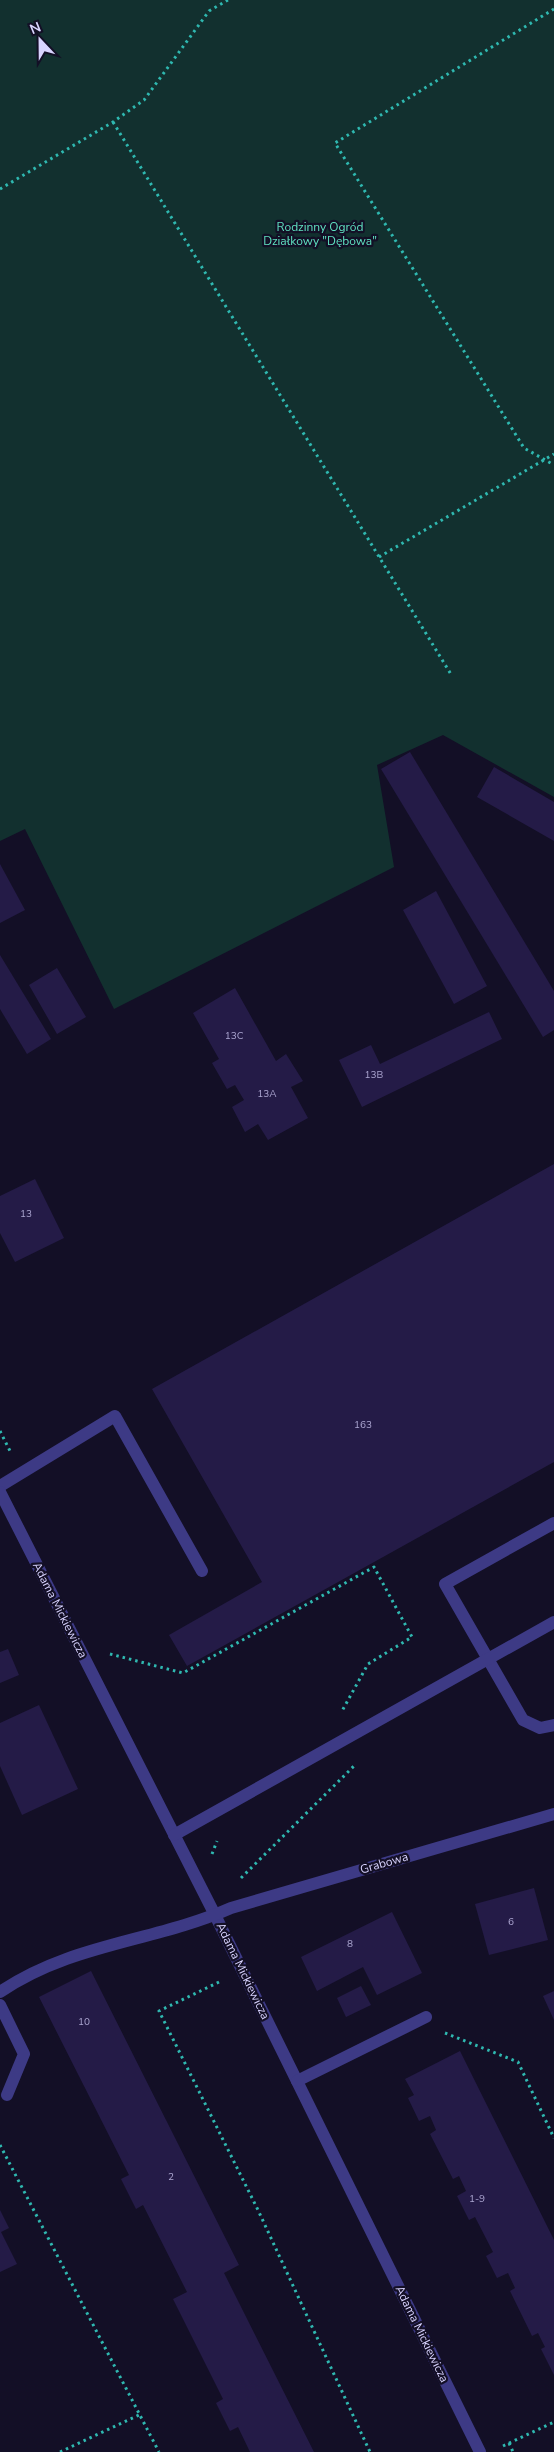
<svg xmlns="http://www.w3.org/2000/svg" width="554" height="2452" font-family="'Nunito Sans',sans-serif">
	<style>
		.green { fill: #12302f }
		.building { fill: #241b47 }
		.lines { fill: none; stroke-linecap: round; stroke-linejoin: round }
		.path { stroke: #2fb8b0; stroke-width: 3; stroke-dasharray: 2.5 4; stroke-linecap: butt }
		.minor { stroke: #3d3a85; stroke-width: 12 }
		.labels { text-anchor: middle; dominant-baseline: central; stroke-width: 4.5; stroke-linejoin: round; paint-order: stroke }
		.number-label { font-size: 10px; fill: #aca6d1 }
		.park-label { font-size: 12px; fill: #5fe0c0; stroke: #130f26 }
		.street-label { font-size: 12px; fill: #d9d4ff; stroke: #130f26 }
	</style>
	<rect width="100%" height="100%" fill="#130f26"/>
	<!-- green -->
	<path class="green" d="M 0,0 L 554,0 L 554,797 L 443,735 L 377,765 L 394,867 L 114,1009 L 25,829 L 0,841 Z"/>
	<!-- building -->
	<g class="building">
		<path d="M 410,752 L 554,991 L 554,1030 L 543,1037 L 381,769 Z"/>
		<path d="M 494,767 L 554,802 L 554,841 L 477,797 Z"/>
		<path d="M 0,864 L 25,910 L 0,923 Z"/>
		<path d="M 436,891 L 487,986 L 454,1004 L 403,910 Z"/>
		<path d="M 0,955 L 51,1039 L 27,1054 L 0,1009 Z"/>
		<path d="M 57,968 L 86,1017 L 57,1034 L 29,985 Z"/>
		<path d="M 235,988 L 276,1061 L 286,1054 L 303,1081 L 291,1087 L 308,1118 L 268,1140 L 258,1124 L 245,1132 L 232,1107 L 244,1100 L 235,1085 L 227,1089 L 212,1063 L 219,1059 L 193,1013 Z"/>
		<path d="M 489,1012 L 502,1039 L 362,1107 L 339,1060 L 371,1045 L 380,1064 Z"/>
		<path d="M 554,1164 L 554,1462 L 187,1666 L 169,1635 L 262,1582 L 152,1389 Z"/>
		<path d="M 35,1179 L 64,1238 L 15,1262 L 0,1233 L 0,1196 Z"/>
		<path d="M 8,1649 L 19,1675 L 0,1683 L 0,1652 Z"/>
		<path d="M 39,1705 L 78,1789 L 22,1815 L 0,1766 L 0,1723 Z"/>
		<path d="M 534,1888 L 548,1940 L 489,1955 L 475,1904 Z"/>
		<path d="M 392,1912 L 422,1973 L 377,1995 L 363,1967 L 317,1991 L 301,1957 Z"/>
		<path d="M 91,1971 L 239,2265 L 224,2273 L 314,2452 L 250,2452 L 238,2427 L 230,2431 L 216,2403 L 223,2399 L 173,2299 L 187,2292 L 143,2205 L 136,2209 L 121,2179 L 129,2175 L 39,1997 Z"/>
		<path d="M 361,1986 L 371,2005 L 346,2017 L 337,1998 Z"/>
		<path d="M 554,1991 L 554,2020 L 543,1996 Z"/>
		<path d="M 460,2051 L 554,2240 L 554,2375 L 541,2349 L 545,2347 L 538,2333 L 532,2336 L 510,2291 L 515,2288 L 508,2273 L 497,2278 L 486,2256 L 493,2252 L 475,2217 L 469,2220 L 457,2196 L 466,2191 L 459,2176 L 453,2179 L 430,2134 L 436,2130 L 430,2116 L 419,2121 L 408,2098 L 414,2095 L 405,2079 Z"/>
		<path d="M 0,2210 L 9,2228 L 1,2232 L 17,2264 L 0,2272 Z"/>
	</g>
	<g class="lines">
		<!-- path -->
		<g class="path">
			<path d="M 554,9 L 335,143 L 524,448 L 554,465"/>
			<path d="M 113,122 L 452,676"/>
			<path d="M 0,189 L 113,122 L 144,100 L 209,11 L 228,0"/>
			<path d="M 379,557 L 554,454"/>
			<path d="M 0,1431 L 10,1451"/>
			<path d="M 110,1654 L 183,1673 L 374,1567 L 412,1637 L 368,1664 L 342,1711"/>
			<path d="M 212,1854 L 217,1841"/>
			<path d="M 241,1878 L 356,1764"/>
			<path d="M 219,1982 L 159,2011 L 258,2210 L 370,2452"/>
			<path d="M 445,2033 L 518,2062 L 554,2138"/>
			<path d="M 0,2145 L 159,2452"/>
			<path d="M 509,2443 L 513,2452"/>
			<path d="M 503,2446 L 554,2422"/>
			<path d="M 60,2452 L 139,2415"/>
		</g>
		<!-- minor -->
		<g class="minor">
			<path d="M 0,1486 L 115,1416 L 202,1571"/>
			<path d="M 0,1492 L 215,1915 L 480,2452"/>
			<path d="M 554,1523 L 445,1584 L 523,1720 L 540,1728 L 554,1725"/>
			<path d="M 174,1835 L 554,1622"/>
			<path d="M 0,1992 C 72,1943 154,1942 231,1908 L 554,1814"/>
			<path d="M 0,2005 L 24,2054 L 7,2095"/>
			<path d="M 297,2081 L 426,2017"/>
		</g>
	</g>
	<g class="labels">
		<!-- number labels -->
		<g class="number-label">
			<text x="234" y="1036">13C</text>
			<text x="374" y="1075">13B</text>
			<text x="267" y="1094">13A</text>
			<text x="26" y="1214">13</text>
			<text x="363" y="1425">163</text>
			<text x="511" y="1922">6</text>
			<text x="350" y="1944">8</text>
			<text x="84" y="2022">10</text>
			<text x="171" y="2177">2</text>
			<text x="477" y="2199">1-9</text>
		</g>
		<!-- park labels -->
		<g class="park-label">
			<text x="320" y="227">Rodzinny Ogród<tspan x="320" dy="14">Działkowy "Dębowa"</tspan></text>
		</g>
		<!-- street labels -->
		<g class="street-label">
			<text transform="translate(60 1610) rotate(63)">Adama Mickiewicza</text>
			<text transform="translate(384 1863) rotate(-16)">Grabowa</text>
			<text transform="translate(243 1971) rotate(64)">Adama Mickiewicza</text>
			<text transform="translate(422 2334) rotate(64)">Adama Mickiewicza</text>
		</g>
	</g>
	<!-- north arrow -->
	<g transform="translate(40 40) rotate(338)" stroke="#130f26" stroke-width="4" paint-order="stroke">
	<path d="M0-4L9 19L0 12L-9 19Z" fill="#d9d4ff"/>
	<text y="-8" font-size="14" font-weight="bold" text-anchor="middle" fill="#d9d4ff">N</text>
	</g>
</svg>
